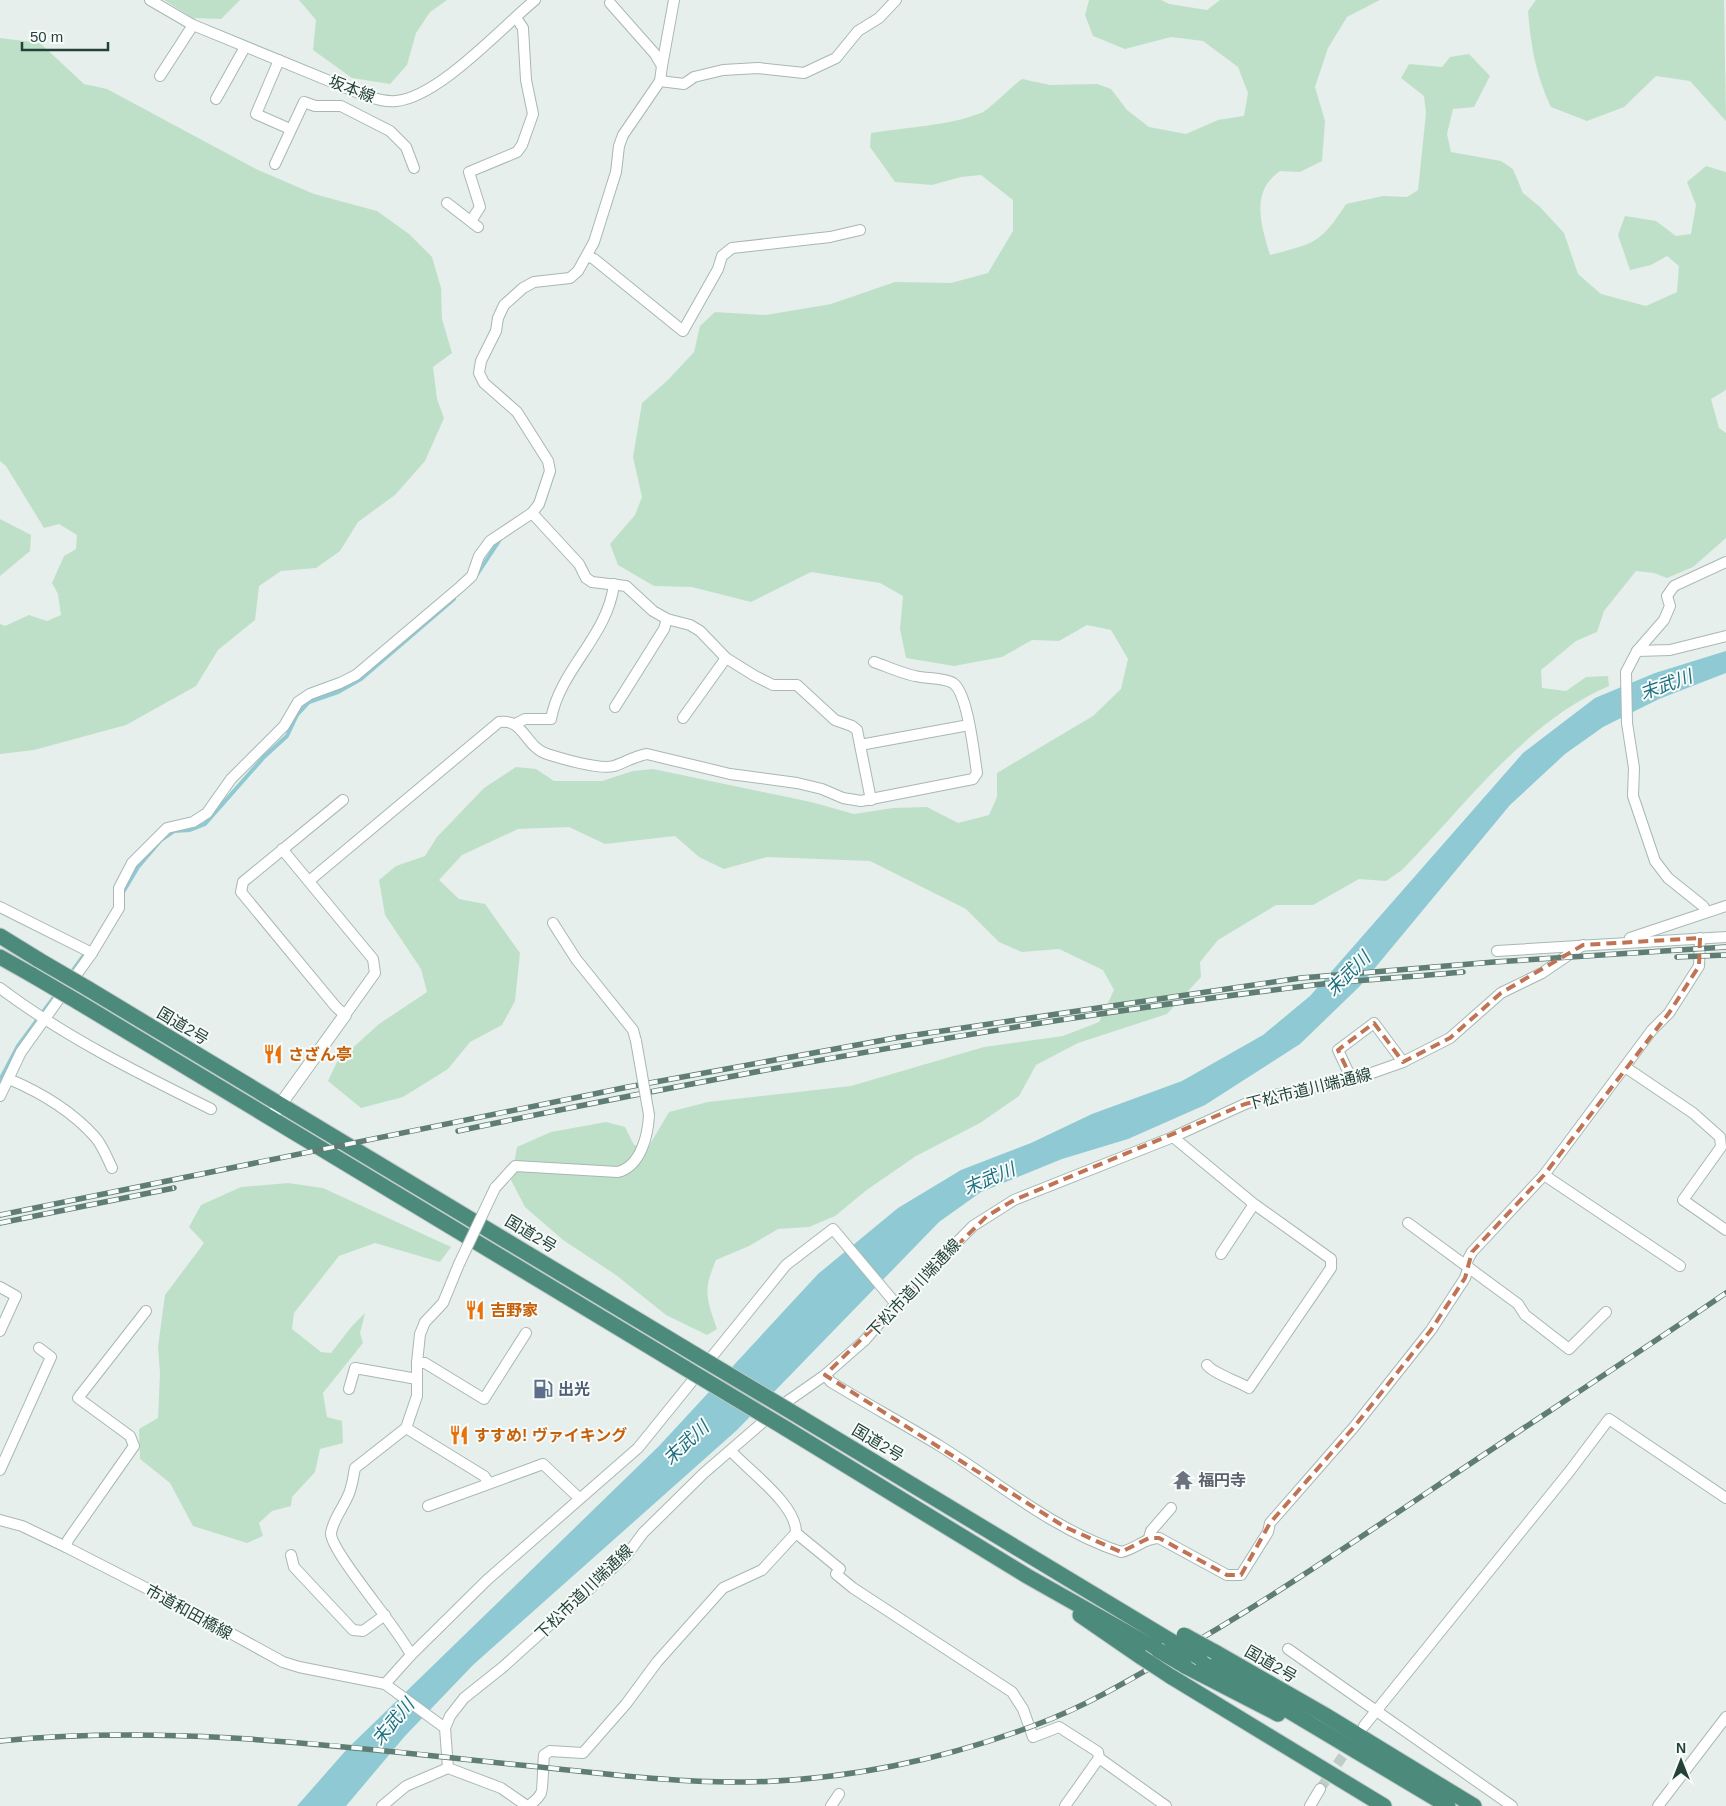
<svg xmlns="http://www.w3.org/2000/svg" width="1726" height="1806" font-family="Helvetica,'Noto Sans JP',sans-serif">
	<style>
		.green { fill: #bfe0c8 }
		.water { fill: #8ec9d4 }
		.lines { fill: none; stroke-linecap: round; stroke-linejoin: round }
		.stream { stroke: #8ec9d4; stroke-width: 4 }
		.minor-tunnel { stroke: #bfccc8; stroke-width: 10; stroke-dasharray: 10 5; stroke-linecap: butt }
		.minor-casing { stroke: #a8b8b2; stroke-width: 12 }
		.tertiary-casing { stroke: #a8b8b2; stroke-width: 14 }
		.trunk-casing { stroke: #c2cac8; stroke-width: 17 }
		.minor { stroke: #fff; stroke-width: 10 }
		.tertiary { stroke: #fff; stroke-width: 12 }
		.trunk { stroke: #4c8a7c; stroke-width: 15 }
		.rail-casing { stroke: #5f7d75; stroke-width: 5.5 }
		.rail { stroke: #f7fbf9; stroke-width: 4; stroke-dasharray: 11; stroke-linecap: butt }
		.minor-bridge-casing { stroke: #a8b8b2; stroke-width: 12; stroke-linecap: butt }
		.trunk-bridge-casing { stroke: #c2cac8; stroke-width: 17; stroke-linecap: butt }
		.minor-bridge { stroke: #fff; stroke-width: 10 }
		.trunk-bridge { stroke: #4c8a7c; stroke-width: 15 }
		.marked { fill: none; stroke: #c07456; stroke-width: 4; stroke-dasharray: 10 6; stroke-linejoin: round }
		.labels { text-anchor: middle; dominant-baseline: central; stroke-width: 4; stroke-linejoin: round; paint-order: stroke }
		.street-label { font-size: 16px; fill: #24423a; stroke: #f7fbf9 }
		.food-label { font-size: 16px; font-weight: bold; fill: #c56008; stroke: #f7fbf9; text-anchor: start }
		.service-label { font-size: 16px; font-weight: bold; fill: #4e5e75; stroke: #f7fbf9; text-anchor: start }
		.worship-label { font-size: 16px; font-weight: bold; fill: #5b616d; stroke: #f7fbf9; text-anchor: start }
		.water-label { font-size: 18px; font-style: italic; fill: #1c6f80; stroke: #f7fbf9 }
	</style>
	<rect width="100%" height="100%" fill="#e6efeb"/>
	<!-- green -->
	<g class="green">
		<path d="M 164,0 L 240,0 L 221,19 L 193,18 Z"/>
		<path d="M 299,0 L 447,0 L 430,12 L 416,33 L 407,65 L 390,84 L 352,78 L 313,50 L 316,20 Z"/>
		<path d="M 1089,0 L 1161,0 L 1169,4 L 1207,10 L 1220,0 L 1380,0 L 1347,17 L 1328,48 L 1315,87 L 1325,121 L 1322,161 L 1300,172 L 1280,171 C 1250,192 1261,224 1270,255 C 1315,243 1320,244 1346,204 L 1383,196 L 1407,197 L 1418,190 L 1426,113 L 1424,96 L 1401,78 L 1409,64 L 1442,67 L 1450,57 L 1469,54 L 1490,76 L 1474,107 L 1453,109 L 1447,134 L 1451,152 L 1501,161 L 1513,169 L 1523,193 L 1540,207 L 1564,233 L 1578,274 L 1601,294 L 1646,306 L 1677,292 L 1679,266 L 1667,256 L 1651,265 L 1630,270 L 1618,235 L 1625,216 L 1656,221 L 1676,236 L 1691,234 L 1696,205 L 1687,182 L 1706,166 L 1726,172 L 1726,390 L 1711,399 L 1719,428 L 1726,433 L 1726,538 L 1693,567 L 1667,578 L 1654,573 L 1636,571 L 1604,611 L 1597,632 L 1576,641 L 1541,670 L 1542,688 L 1566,691 L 1586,677 L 1608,676 L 1609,686 C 1526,721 1464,807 1402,870 L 1386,881 L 1359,879 L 1313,905 L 1276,905 L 1218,940 L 1200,962 L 1201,977 L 1167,1014 L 1078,1043 L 1036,1065 L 1019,1096 L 980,1123 L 916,1156 L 868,1189 L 835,1216 L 809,1227 L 778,1229 L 749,1246 L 716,1260 C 703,1291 706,1297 717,1329 L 707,1335 L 666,1315 L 616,1275 L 563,1240 L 525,1207 L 511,1180 L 517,1147 L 551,1132 L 606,1122 L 625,1127 L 634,1145 L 649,1146 L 669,1112 L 708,1102 L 851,1086 L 984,1047 L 1063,1036 L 1099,1022 L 1114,990 L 1103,970 L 1059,949 L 1022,952 L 999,942 L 966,909 L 870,861 L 767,857 L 724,869 L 699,857 L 675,836 L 605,844 L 569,827 L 518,829 L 462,855 L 439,880 L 459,899 L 485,904 L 520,953 L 515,1001 L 502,1025 L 470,1042 L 448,1069 L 403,1097 L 361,1108 L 328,1081 L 337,1062 L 379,1024 L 427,992 L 421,969 L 385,915 L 379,880 L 396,866 L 425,856 L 437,837 L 484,788 L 516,767 L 536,769 L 554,781 L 602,781 L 633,771 L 653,769 L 811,802 L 854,814 L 893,808 L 927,807 L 958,823 L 989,815 L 997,797 L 997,773 L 1093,716 L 1121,689 L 1128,659 L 1111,630 L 1087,625 L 1059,641 L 1032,640 L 1002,657 L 954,666 L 906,658 L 900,629 L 903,596 L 880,583 L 811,572 L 751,602 L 692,587 L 654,586 L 618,565 L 610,544 L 635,515 L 642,497 L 633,457 L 642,403 L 668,380 L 694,352 L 700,326 L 715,312 L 766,315 L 831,304 L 895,282 L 951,283 L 988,273 L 1013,231 L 1013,200 L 981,175 L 961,177 L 932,185 L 895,182 L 870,147 L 871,133 C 907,127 948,126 981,113 C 988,111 1013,85 1022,79 L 1050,85 L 1097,84 L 1111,89 L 1127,110 L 1149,127 L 1186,134 L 1218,120 L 1244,116 L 1248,93 L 1238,67 L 1203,41 L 1171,37 L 1125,49 L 1093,36 L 1085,15 Z"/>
		<path d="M 1536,0 L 1724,0 L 1726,121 L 1690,81 L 1656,76 L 1624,107 L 1587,121 L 1551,107 C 1536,75 1531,47 1528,11 Z"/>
		<path d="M 0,38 L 40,43 L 84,84 L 107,89 L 256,169 L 314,194 L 377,211 L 409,234 L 432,257 L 441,288 L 442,319 L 452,353 L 433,367 L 437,399 L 444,418 L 425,461 L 395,495 L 358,522 L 340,551 L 316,568 L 281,571 L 259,586 L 255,620 L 218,650 L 196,686 L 126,725 L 34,750 L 0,754 L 0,624 L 5,626 L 29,615 L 47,621 L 61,615 L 58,594 L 52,583 L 64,556 L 76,549 L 77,535 L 59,524 L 44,528 L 6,466 L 0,461 Z"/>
		<path d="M 0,519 L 31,535 L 30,551 L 0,576 Z"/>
		<path d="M 288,1183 L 323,1188 L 451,1247 L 440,1262 L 375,1243 L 339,1256 L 294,1313 L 292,1329 L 321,1352 L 331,1353 L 352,1326 L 365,1313 L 360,1333 L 363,1343 L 323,1393 L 327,1417 L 342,1421 L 343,1443 L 320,1449 L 315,1472 L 292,1497 L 291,1506 L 272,1511 L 259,1523 L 263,1536 L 247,1543 L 193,1526 L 170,1483 L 140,1459 L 139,1429 L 158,1418 L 160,1373 L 158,1347 L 165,1295 L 204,1243 L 189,1227 L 201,1205 L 241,1187 Z"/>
	</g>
	<!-- water -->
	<path class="water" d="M 1726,651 L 1726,673 L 1659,699 L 1603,727 L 1565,754 L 1510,805 L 1360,986 L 1300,1044 L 1205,1105 L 1128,1139 L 1062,1159 L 981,1192 L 939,1222 L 737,1430 L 473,1665 L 405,1736 L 346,1806 L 297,1806 L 348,1748 L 659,1446 L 818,1274 L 898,1208 L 961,1170 L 1031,1143 L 1092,1114 L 1182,1081 L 1263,1035 L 1310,996 L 1523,753 L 1595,698 L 1655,673 Z"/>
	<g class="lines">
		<!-- stream -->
		<g class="stream">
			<path d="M 476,576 L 501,538"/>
			<path d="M 122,894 L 138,867 L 161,840 L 174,831 L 190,830 L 205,824 L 264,757 L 287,736 L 297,715 L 309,702 L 338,692 L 361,679 L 454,599"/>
			<path d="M 71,973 L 87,951"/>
			<path d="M 0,1080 L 18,1046 L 57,993"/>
		</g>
		<!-- minor-tunnel -->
		<path class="minor-tunnel" d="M 1320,1789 L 1352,1743"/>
		<defs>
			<g id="minor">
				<path d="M 150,0 L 193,25 L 366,96 C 376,99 386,102 396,101 C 439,97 502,27 535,0"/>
				<path d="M 279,60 L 256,114 L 290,129"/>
				<path d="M 662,66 L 674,0"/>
				<path d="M 160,76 L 193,25"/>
				<path d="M 660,81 L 684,84 L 694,77 L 723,70 L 758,68 L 804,73 L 836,58 L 858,31 L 879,18 L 896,0"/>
				<path d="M 216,99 L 245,47"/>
				<path d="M 275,164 L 304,102 L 315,106 L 341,106 L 390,131 L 406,147 L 414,168"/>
				<path d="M 447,203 L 478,227"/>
				<path d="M 471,221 L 480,207 L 469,172 L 517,152 L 522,145 L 533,114 L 526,80 L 523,28 L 516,18"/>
				<path d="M 587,256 L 594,259 L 683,331 L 718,269 L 722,256 L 732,248 L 830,237 L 860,230"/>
				<path d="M 532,513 L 579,564 L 586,578 L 592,582 L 626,586 L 653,611 L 667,619 L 690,625 L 700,631 L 726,658 L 755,676 L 773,685 L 797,685 L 835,720 L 852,726 L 857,730 L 871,800"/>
				<path d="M 1637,651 L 1664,620 L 1670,606 L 1667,596 L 1674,586 L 1726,562"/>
				<path d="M 615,707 L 664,629 L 667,619"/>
				<path d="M 683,718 L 726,658"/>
				<path d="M 517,723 L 525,719 L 551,719 C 560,669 608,636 614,584"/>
				<path d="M 860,745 L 969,725"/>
				<path d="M 282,849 L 373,959 L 375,973 L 345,1015 L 336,1007 L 241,892 L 243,882 L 343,800"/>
				<path d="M 309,881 L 499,722 C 524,718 525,747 547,754 C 563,759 599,770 614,766 C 626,762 635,756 647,754 L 730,774 L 797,783 L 822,789 L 843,798 L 861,801 L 973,779 L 977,773 C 974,754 968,693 953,683 C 943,677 927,679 915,676 C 901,673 888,667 874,662"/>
				<path d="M 0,907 L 92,953"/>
				<path d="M 1707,912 L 1703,906 L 1668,878 L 1655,861 L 1633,796 L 1634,768 L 1627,723 L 1626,672 L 1637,651 L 1670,650 L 1726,636"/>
				<path d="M 553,923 L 576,959 L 633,1030 L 636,1041"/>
				<path d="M 1630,938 L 1726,906"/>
				<path d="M 1497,951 L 1726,937"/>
				<path d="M 0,988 C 65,1037 138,1073 211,1109"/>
				<path d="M 1625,1067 L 1693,1113 L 1720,1137 L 1721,1147 L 1683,1200 L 1726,1230"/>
				<path d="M 9,1079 C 42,1093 71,1110 95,1137 C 103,1146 107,1158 112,1168"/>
				<path d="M 1352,1080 L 1338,1050 L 1374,1023 L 1403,1062"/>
				<path d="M 0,1096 L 21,1052 L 92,953 L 119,908 L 119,888 L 132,863 L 167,828 L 193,822 L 207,813 L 231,779 L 284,726 L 298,702 L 310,694 L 340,683 L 356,675 L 460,587 L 472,576 L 479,556 L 490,541 L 532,513 L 539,504 L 550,471 L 548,461 L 517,412 L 484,383 L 479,373 L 481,361 L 496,331 L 498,318 L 504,305 L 523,288 L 534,282 L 570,278 L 578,271 L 594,242 L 616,172 L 619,146 L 623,135 L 660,81 L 662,66 L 655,54 L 610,3"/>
				<path d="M 1173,1137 L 1254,1204 L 1331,1259 L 1331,1268 L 1249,1388 C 1237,1381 1213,1373 1207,1365"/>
				<path d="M 1544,1175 L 1680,1266"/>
				<path d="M 495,1188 L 515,1166 L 618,1172 C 641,1166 648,1135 649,1115"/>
				<path d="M 1408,1223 L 1518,1304 L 1525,1315 L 1569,1349 L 1606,1312"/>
				<path d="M 1221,1254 L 1254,1204"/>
				<path d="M 0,1287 L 16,1296 L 0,1331"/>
				<path d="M 417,1363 L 425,1363 L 484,1399 L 526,1333"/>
				<path d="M 825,1375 L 831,1382 C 867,1404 904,1424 940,1446 C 999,1483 1054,1530 1121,1552 C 1136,1549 1144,1538 1159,1538 L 1227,1575 L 1241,1575 L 1268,1532 L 1270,1523 L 1354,1427 L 1431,1330 L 1465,1278 L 1468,1269 L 1467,1261 L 1472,1252 L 1544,1175 L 1652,1030 L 1669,1013 L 1699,966 L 1700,938"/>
				<path d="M 349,1389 L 355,1368 L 417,1379"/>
				<path d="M 406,1428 L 484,1476 L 489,1483"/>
				<path d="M 0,1470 L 51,1357 L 39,1348"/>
				<path d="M 428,1506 L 543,1464 L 579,1498"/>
				<path d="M 0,1520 L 22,1526 L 66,1547 L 183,1607 L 283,1662 L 299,1667 L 385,1684 L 445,1728"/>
				<path d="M 796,1533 L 840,1569 L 836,1574 L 853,1588 L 1012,1692 L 1023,1709 L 1033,1737 L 1059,1727 L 1098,1752 L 1099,1758 L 1166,1806"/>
				<path d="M 1149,1538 L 1151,1531 L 1171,1508"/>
				<path d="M 66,1547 L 68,1540 L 134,1446 L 130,1436 L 78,1398 L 146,1311"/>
				<path d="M 291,1555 L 294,1567 L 353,1630 L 363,1631 L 385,1615"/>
				<path d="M 1288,1649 L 1512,1806"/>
				<path d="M 411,1655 C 399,1629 330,1551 331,1533 C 333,1520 342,1509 347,1498 C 352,1489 353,1478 355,1468 L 406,1428 L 417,1396 L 417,1363 L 420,1334 L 425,1322 L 443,1303 L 459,1264"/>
				<path d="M 385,1684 L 411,1655 L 487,1580 L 638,1448 L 786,1265 L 833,1229 L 896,1304"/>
				<path d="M 1364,1726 L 1569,1472 L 1609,1419 L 1726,1498"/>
				<path d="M 448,1768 L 501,1788 L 527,1806"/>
				<path d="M 382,1806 L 406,1786 L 448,1768 L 445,1728 L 450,1716 L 464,1698 L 503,1667 L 626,1556 L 643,1533 L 704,1473 L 785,1403 L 825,1375 L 865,1340 L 896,1304 L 973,1226 L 1014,1200 L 1173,1137 L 1245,1104 L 1264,1097 L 1352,1080 L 1403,1062 L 1450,1038 L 1501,993 L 1542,973 L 1583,945"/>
				<path d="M 529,1806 C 533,1802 539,1798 541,1793 C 543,1790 543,1762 544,1755 L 550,1751 L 583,1753 L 626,1704 L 657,1662 L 723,1588 L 762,1570 L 796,1533 C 797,1505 750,1472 731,1451"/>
				<path d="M 831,1806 L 839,1794"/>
				<path d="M 1065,1806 L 1099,1758"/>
				<path d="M 1310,1806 L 1320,1789"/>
				<path d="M 1658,1806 L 1726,1717"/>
			</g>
			<path id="tertiary" d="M 275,1112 L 345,1015"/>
			<g id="trunk">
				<path d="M 0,936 L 39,960"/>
				<path d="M 0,957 L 32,975"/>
				<path d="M 87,988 L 696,1355"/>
				<path d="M 78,1002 L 685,1368"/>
				<path d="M 800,1417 L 1171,1641"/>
				<path d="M 785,1428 L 1027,1576 L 1158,1650"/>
				<path d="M 1080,1615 L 1141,1657"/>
				<path d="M 1215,1652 L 1325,1715 L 1474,1806"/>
				<path d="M 1200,1658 L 1448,1806"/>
				<path d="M 1185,1666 L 1278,1714"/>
				<path d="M 1170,1676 L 1384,1806"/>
			</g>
		</defs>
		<!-- minor casing -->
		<use href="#minor" class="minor-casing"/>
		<!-- tertiary casing -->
		<use href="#tertiary" class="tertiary-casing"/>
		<!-- trunk casing -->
		<use href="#trunk" class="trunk-casing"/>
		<!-- minor -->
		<use href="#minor" class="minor"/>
		<!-- tertiary -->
		<use href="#tertiary" class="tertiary"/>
		<!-- trunk -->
		<use href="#trunk" class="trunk"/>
		<defs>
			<g id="rail">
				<path d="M 1677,957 L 1726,955"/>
				<path d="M 458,1131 C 738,1072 1021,1021 1305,986 C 1357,980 1410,977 1463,972"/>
				<path d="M 0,1215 L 628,1087 L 895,1038 L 1301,978 L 1494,962 L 1726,947"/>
				<path d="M 0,1223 L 174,1188"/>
				<path d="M 0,1741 C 183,1723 359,1749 540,1767 C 608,1774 677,1783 745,1782 C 844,1781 946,1759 1038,1724 C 1084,1707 1128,1681 1171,1656 C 1260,1605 1345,1548 1431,1490 C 1529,1424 1628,1360 1726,1293"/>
			</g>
		</defs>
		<!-- rail casing -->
		<use href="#rail" class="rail-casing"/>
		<!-- rail -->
		<use href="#rail" class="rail"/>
		<defs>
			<g id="minor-bridge">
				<path d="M 636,1041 L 649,1115"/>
				<path d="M 459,1264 L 495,1188"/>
			</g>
			<g id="trunk-bridge">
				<path d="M 39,960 L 87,988"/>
				<path d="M 32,975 L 78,1002"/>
				<path d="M 696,1355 L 800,1417"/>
				<path d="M 685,1368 L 785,1428"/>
				<path d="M 1184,1635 L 1215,1652"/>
				<path d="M 1171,1641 L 1200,1658"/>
				<path d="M 1158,1650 L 1185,1666"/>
				<path d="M 1141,1657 L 1170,1676"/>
			</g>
		</defs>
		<!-- minor-bridge casing -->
		<use href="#minor-bridge" class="minor-bridge-casing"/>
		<!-- trunk-bridge casing -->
		<use href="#trunk-bridge" class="trunk-bridge-casing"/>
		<!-- minor-bridge -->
		<use href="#minor-bridge" class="minor-bridge"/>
		<!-- trunk-bridge -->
		<use href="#trunk-bridge" class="trunk-bridge"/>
	</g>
	<!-- marked area -->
	<path class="marked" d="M 1700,938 L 1699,966 L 1669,1013 L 1544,1175 L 1472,1252 L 1465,1278 L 1431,1330 L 1354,1427 L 1270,1523 L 1241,1575 L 1227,1575 L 1159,1538 L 1149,1538 L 1121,1552 L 1065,1527 L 825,1375 L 987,1216 L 1014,1200 L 1245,1104 L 1352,1080 L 1338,1050 L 1374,1023 L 1403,1062 L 1450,1038 L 1501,993 L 1583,945 Z"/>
	<!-- icons -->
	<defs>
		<symbol id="restaurant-bare" viewBox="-9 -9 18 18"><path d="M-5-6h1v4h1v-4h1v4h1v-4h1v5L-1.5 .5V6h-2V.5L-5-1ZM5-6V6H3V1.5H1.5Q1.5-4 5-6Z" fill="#e8710a" stroke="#f7fbf9" stroke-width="2.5" paint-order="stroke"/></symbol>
		<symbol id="fuel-bare" viewBox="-9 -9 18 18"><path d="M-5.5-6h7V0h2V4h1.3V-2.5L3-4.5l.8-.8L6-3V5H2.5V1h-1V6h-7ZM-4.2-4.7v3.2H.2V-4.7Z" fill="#5c6f8a" stroke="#f7fbf9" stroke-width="2.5" paint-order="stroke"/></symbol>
		<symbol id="temple-bare" viewBox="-9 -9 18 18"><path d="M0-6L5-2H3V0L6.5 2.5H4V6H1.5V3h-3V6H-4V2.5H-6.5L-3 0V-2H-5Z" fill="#6b7280" stroke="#f7fbf9" stroke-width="2.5" paint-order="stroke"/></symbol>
	</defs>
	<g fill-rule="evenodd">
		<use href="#restaurant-bare" x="259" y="1040" width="28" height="28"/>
		<use href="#restaurant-bare" x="461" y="1296" width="28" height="28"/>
		<use href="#fuel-bare" x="529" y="1375" width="28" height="28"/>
		<use href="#restaurant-bare" x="445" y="1421" width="28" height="28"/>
		<use href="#temple-bare" x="1169" y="1466" width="28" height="28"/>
	</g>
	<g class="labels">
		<!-- street labels -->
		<g class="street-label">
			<text transform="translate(352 89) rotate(21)">坂本線</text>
			<text transform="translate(183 1026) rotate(31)">国道2号</text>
			<text transform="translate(1309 1089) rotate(-14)">下松市道川端通線</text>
			<text transform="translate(531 1234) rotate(31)">国道2号</text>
			<text transform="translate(914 1288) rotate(-47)">下松市道川端通線</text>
			<text transform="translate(878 1443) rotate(31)">国道2号</text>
			<text transform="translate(584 1592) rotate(-44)">下松市道川端通線</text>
			<text transform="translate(189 1612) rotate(29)">市道和田橋線</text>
			<text transform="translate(1271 1664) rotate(30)">国道2号</text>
		</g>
		<!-- food labels -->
		<g class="food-label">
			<text x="288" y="1054">さざん亭</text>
			<text x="490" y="1310">吉野家</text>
			<text x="474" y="1435">すすめ! ヴァイキング</text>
		</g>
		<!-- service labels -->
		<g class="service-label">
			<text x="558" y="1389">出光</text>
		</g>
		<!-- worship labels -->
		<g class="worship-label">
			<text x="1198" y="1480">福円寺</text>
		</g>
		<!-- water labels -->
		<g class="water-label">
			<text transform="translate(1666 685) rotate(-20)">末武川</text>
			<text transform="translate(1348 974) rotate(-45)">末武川</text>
			<text transform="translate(989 1179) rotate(-23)">末武川</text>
			<text transform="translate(686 1443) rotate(-43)">末武川</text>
			<text transform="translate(393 1722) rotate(-50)">末武川</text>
		</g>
	</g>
	<!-- north arrow -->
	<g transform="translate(1681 1761)" stroke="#f7fbf9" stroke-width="4" paint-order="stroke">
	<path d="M0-4L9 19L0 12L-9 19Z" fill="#24423a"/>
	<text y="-8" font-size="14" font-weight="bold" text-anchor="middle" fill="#24423a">N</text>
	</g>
	<!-- scale -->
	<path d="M22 42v8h86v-8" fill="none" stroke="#24423a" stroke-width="2.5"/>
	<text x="30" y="42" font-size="15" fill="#24423a" stroke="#f7fbf9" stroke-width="4" paint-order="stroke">50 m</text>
</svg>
